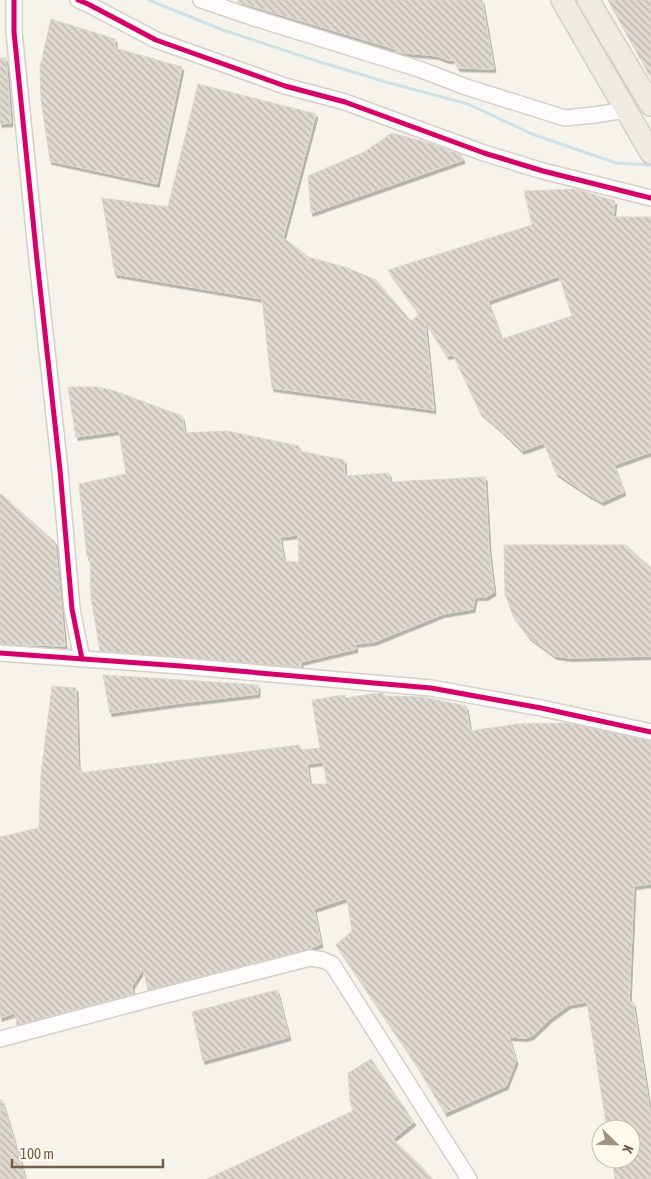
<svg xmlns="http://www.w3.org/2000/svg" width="651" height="1179" font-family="'Asap Condensed',sans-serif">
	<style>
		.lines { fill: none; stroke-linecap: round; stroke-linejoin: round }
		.stream { stroke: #cde2e6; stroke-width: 3 }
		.building { fill: url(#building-back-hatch); stroke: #dfd7ce; fill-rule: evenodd; filter: url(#shadow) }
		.minor-casing { stroke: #d5d0c9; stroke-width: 18 }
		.highway-casing { stroke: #d5cec6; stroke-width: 24 }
		.minor { stroke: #fefdfc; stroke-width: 15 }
		.highway { stroke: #f0eae5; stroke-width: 21 }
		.cycleway-casing { stroke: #fef9ec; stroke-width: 8 }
		.cycleway { stroke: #d6006c; stroke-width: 5 }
	</style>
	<defs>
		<pattern id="building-back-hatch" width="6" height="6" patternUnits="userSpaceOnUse" patternTransform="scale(1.25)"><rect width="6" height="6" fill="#e0d9d0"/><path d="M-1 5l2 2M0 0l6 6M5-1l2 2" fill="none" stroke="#bab3ab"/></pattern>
		<filter id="shadow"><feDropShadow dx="2" dy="3.5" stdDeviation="0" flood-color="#0004"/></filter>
	</defs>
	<rect width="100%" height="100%" fill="#f6f3eb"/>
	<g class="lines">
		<!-- stream -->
		<path class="stream" d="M 149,0 L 223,30 L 320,62 L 386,82 L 468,104 L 532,134 L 616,163 L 651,165"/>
	</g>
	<!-- building -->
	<g class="building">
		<path d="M 238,0 L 482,0 L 494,69 L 458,68 L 454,60 L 447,60 L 437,56 L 396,52 L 395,49 L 238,2 Z"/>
		<path d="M 608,0 L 651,0 L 651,78 Z"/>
		<path d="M 51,19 L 115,39 L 115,48 L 182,67 L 157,184 L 50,161 L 41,100 L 40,67 Z"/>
		<path d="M 0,58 L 6,58 L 11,123 L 0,124 Z"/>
		<path d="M 198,84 L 316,114 L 283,238 L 300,250 L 308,257 L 348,268 L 376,280 L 411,321 L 419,314 L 388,270 L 532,225 L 524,191 L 576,189 L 615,201 L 613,217 L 651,217 L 651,452 L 614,465 L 624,492 L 602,502 L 589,495 L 556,473 L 544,443 L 522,451 L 504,433 L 480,412 L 453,355 L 447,356 L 425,322 L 434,410 L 272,388 L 262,299 L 115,274 L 102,198 L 168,207 ZM 559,276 L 572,316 L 502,339 L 488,301 Z"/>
		<path d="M 392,133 L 432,144 L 461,155 L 463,160 L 311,213 L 308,176 L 364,152 Z"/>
		<path d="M 68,387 L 97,387 L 112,390 L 182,416 L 185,433 L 227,431 L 299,446 L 299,451 L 344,460 L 345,476 L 389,473 L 390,482 L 485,477 L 489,549 L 494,592 L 486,597 L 475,597 L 473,609 L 443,614 L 374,642 L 355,644 L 356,649 L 301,662 L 301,667 L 100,651 L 91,598 L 90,557 L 87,557 L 79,484 L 126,474 L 119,431 L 76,437 ZM 298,535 L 299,562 L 284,561 L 280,537 Z"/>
		<path d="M 0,493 L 55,542 L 65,646 L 0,644 Z"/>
		<path d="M 504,545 L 626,545 L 651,568 L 651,656 L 570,658 L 555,656 L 529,637 L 513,616 L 506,596 L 505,596 Z"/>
		<path d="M 103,675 L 258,685 L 258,694 L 173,704 L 110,713 Z"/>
		<path d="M 52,686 L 76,688 L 78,764 L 81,773 L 299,745 L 302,750 L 320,748 L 312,700 L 345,695 L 345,698 L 380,693 L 384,693 L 384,696 L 423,697 L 466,706 L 470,731 L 518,724 L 567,723 L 651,741 L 651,884 L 634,886 L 629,1002 L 633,1002 L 651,1117 L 651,1179 L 615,1179 L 612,1159 L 631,1159 L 631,1129 L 607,1129 L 587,1002 L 569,1005 L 551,1018 L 532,1036 L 525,1038 L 509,1037 L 516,1061 L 506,1086 L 445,1113 L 415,1063 L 336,945 L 352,931 L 347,898 L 314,909 L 321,944 L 309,949 L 148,990 L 143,969 L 132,986 L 133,994 L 17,1025 L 15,1013 L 0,1018 L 0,837 L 39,828 L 41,774 ZM 323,762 L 327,784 L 310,784 L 307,764 Z"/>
		<path d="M 277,990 L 289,1037 L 203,1061 L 192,1012 Z"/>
		<path d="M 371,1059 L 414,1122 L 393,1139 L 427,1172 L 426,1172 L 433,1179 L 207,1179 L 353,1111 L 350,1100 L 348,1073 Z"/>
		<path d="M 0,1100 L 2,1100 L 16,1147 L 17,1147 L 25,1179 L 0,1179 Z"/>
	</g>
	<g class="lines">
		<defs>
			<g id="minor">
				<path d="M 14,0 L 14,32 L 37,260 L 60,470 L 72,609 L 82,659"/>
				<path d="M 78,0 L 88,4 L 156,40 L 285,86 L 345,102 L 484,153 L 543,171 L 651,198"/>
				<path d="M 201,0 L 251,17 L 419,69 L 466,87 L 565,118 L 594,115 L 626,110"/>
				<path d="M 0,653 L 181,666 L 431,688 L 541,708 L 651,732"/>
				<path d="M 0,1039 L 158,997 L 310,958 L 323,960 L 332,964 L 469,1179"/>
			</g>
			<g id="highway">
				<path d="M 562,0 L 651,153"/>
				<path d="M 588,0 L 651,105"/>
			</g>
		</defs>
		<!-- minor casing -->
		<use href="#minor" class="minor-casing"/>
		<!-- highway casing -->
		<use href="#highway" class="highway-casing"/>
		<!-- minor -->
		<use href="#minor" class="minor"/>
		<!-- highway -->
		<use href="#highway" class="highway"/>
		<defs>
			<g id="cycleway">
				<path d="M 14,0 L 14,32 L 37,260 L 60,470 L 72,609 L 82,659"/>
				<path d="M 78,0 L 88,4 L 156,40 L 285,86 L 345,102 L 484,153 L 543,171 L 651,198"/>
				<path d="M 0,653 L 181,666 L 431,688 L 541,708 L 651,732"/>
			</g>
		</defs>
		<!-- cycleway casing -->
		<use href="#cycleway" class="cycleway-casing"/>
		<!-- cycleway -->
		<use href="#cycleway" class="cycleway"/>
	</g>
	<!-- north arrow -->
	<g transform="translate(616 1144) rotate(113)"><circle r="24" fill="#fef9ec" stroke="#c6bbac"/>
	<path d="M0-4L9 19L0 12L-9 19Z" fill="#a19284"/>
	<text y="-8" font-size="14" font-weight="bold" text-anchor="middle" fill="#735d4c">K</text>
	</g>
	<!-- scale -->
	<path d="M12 1159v8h151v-8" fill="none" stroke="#735d4c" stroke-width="2.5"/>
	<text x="20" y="1159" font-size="15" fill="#735d4c" stroke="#fef9ec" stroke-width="4" paint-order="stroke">100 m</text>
</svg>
